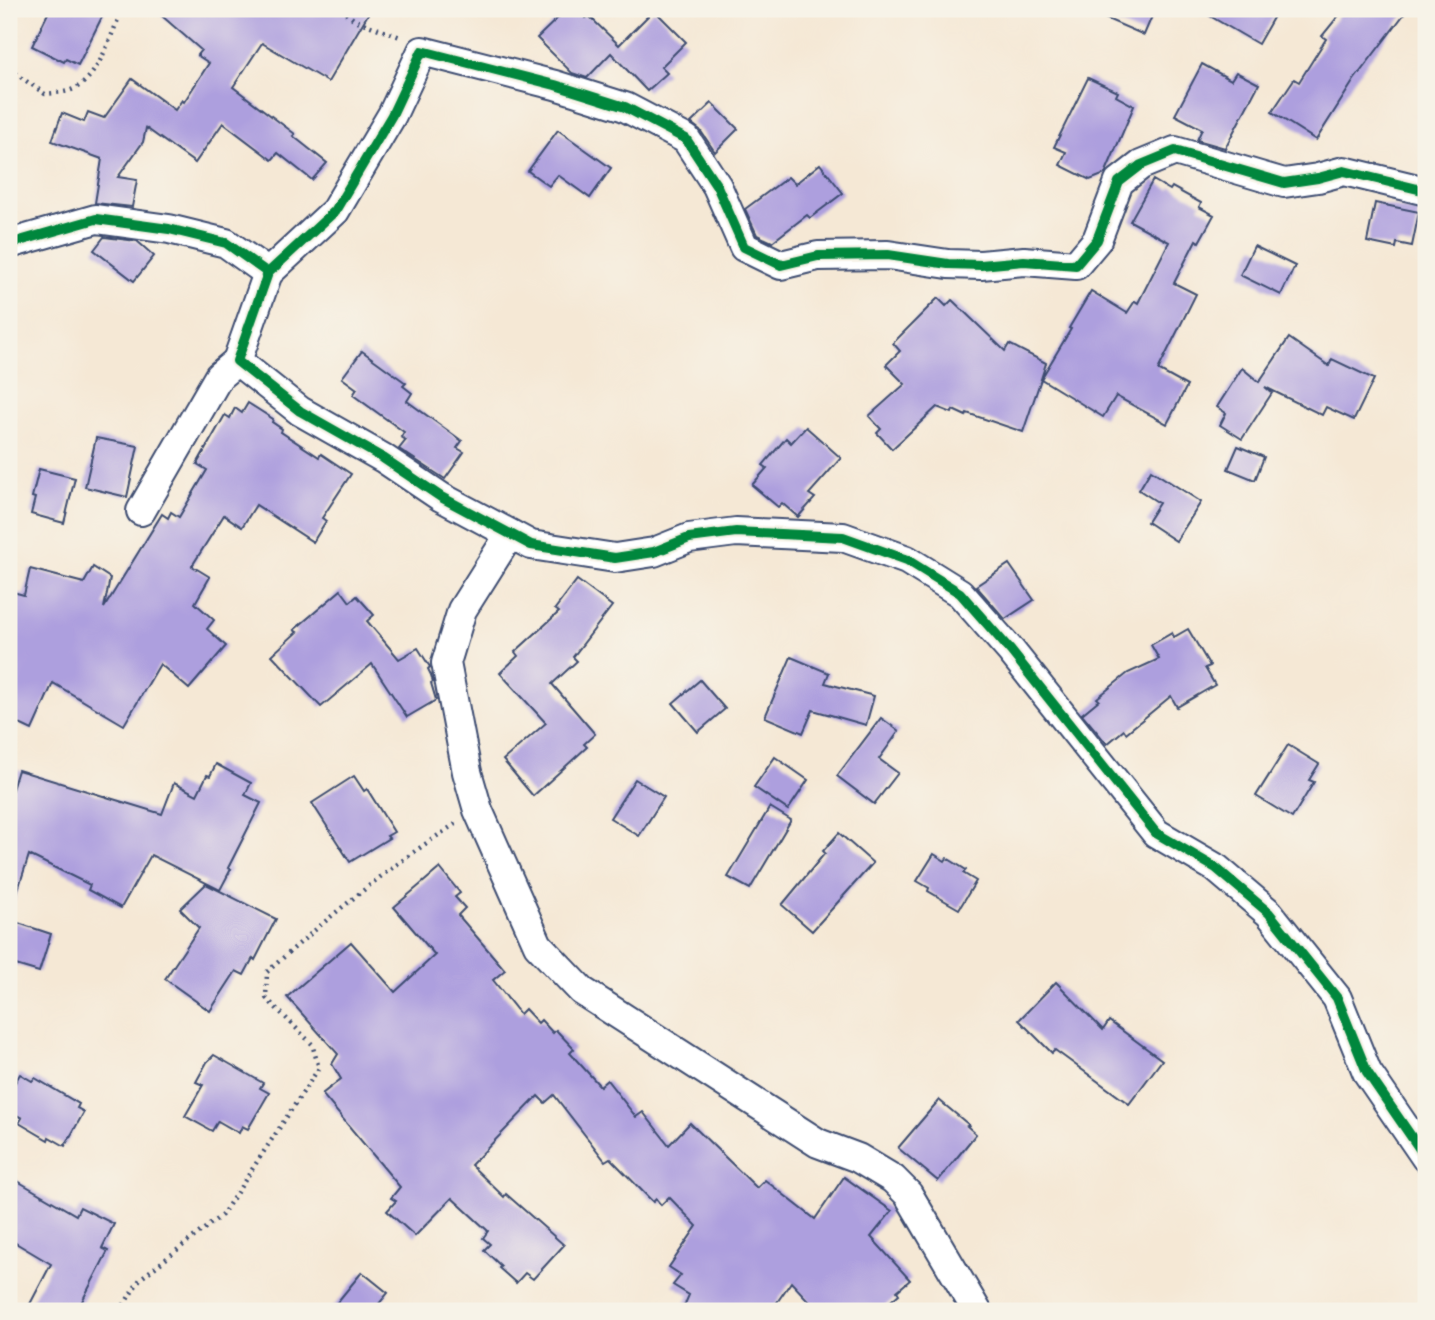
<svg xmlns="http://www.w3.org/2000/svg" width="1435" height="1320" font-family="'IM FELL English',serif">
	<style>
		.building { fill: #ad9fde }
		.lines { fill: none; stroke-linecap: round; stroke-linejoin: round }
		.street-casing { stroke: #3c4b70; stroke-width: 32 }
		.path { stroke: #3c4b70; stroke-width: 4.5; stroke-dasharray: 2 5; stroke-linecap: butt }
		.street { stroke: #fff; stroke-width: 28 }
		.cycleway-casing { stroke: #f7f3e8; stroke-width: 15 }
		.cycleway { stroke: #00873e; stroke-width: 10 }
	</style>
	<rect width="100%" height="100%" fill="#f7f3e8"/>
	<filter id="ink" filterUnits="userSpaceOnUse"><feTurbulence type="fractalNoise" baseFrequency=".0143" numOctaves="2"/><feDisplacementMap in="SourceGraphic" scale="14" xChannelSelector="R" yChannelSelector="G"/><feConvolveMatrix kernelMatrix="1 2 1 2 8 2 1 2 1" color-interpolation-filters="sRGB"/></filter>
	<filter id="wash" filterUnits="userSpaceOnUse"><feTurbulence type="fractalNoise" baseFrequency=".00686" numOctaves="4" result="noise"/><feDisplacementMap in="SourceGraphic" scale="28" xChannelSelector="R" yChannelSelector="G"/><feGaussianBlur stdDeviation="1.57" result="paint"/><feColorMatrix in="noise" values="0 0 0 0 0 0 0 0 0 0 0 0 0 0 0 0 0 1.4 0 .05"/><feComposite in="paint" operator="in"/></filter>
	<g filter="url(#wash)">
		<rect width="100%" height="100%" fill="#f5e8d5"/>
		<g id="blocks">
			<!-- building -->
			<g class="building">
				<path d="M 50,9 L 106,9 L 78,65 L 66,59 L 64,62 L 32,46 Z"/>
				<path d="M 154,9 L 371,9 L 328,82 L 262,43 L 233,87 L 295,134 L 293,136 L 327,163 L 312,180 L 278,153 L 272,160 L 223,123 L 195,163 L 146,128 L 143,142 L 118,177 L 137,180 L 132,207 L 95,203 L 102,159 L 52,141 L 62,113 L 84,122 L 88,112 L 104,118 L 132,79 L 175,110 L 182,100 L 184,102 L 209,63 L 197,55 L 201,50 Z"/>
				<path d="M 567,9 L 577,9 L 586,18 L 589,16 L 619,45 L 654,10 L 686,42 L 661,67 L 667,73 L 647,91 L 611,53 L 587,78 L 572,73 L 537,38 Z"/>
				<path d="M 1084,9 L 1155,9 L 1144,35 Z"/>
				<path d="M 1198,9 L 1278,9 L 1258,44 Z"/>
				<path d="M 1344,9 L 1408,9 L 1354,80 L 1316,140 L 1272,112 L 1294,79 L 1299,82 L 1326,39 L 1322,36 Z"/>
				<path d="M 1202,64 L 1231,80 L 1236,72 L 1259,84 L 1225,148 L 1197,140 L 1202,129 L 1175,115 Z"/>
				<path d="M 1088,78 L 1118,92 L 1116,96 L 1134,106 L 1105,174 L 1090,180 L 1060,165 L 1066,152 L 1054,147 Z"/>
				<path d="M 712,103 L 738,129 L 715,152 L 700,130 L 691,123 Z"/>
				<path d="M 558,130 L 611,168 L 590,198 L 558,175 L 549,186 L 528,171 Z"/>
				<path d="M 820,164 L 843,193 L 810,218 L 807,215 L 772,242 L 757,235 L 745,209 L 788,177 L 795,184 Z"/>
				<path d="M 1153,180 L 1170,190 L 1172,187 L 1201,203 L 1199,207 L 1214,215 L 1199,242 L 1196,240 L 1174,283 L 1196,294 L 1158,370 L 1187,386 L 1167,424 L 1116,396 L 1103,417 L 1041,379 L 1023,432 L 967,413 L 966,416 L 953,410 L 952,413 L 937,407 L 892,449 L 877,433 L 881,429 L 869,416 L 905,384 L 886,365 L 900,351 L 893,343 L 938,298 L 946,306 L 952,300 L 1005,351 L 1009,344 L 1046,363 L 1041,379 L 1071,329 L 1069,328 L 1091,291 L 1127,313 L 1135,301 L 1138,303 L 1169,242 L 1130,221 Z"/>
				<path d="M 1375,203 L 1419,212 L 1412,246 L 1397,243 L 1396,248 L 1367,242 Z"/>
				<path d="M 104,237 L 137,241 L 154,256 L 134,281 L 94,250 Z"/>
				<path d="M 1254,246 L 1295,266 L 1281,295 L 1240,275 Z"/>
				<path d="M 1289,338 L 1329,366 L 1332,359 L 1374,379 L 1354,420 L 1326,407 L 1322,415 L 1265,387 L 1272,393 L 1242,439 L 1220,425 L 1226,413 L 1217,407 L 1242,368 L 1259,382 Z"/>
				<path d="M 362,351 L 406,383 L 403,386 L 412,393 L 407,401 L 462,441 L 457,448 L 464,452 L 445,479 L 399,449 L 406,440 L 401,437 L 404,432 L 353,395 L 357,389 L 342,378 Z"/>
				<path d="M 248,403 L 273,419 L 272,422 L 282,429 L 281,432 L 319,457 L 321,454 L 351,474 L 322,518 L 326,521 L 313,542 L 256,505 L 242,527 L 224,515 L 192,566 L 210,577 L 195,603 L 214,620 L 207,629 L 226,646 L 189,689 L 160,664 L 124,725 L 53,683 L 32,730 L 9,719 L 9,591 L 24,595 L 30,569 L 84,583 L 93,567 L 110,578 L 104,608 L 162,514 L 168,518 L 171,512 L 179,517 L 207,470 L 197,464 L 225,415 L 230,418 L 235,408 L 242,413 Z"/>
				<path d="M 806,427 L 841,458 L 809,494 L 815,498 L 798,517 L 782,503 L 778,507 L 752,485 L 767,468 L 763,465 L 786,438 L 791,443 Z"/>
				<path d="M 96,438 L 138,446 L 127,497 L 85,487 Z"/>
				<path d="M 1238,446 L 1264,457 L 1255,480 L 1228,469 Z"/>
				<path d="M 39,469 L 75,478 L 64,523 L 31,514 L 35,498 L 32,497 Z"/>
				<path d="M 1151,470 L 1201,502 L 1176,541 L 1147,522 L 1159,503 L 1139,490 Z"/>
				<path d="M 1009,564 L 1034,600 L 1005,619 L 976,586 Z"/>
				<path d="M 577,580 L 612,606 L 573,657 L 577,661 L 552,684 L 595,734 L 584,744 L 587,747 L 533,796 L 503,760 L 546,723 L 500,673 L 518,656 L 515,652 L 559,612 L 555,609 Z"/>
				<path d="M 341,590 L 350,602 L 357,596 L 374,615 L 367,621 L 399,659 L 418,648 L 430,667 L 428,669 L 431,675 L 433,682 L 431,683 L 436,700 L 407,717 L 372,664 L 321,707 L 272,655 L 297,632 L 294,630 Z"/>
				<path d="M 1188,629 L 1210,666 L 1205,668 L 1215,685 L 1177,707 L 1171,696 L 1126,733 L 1124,730 L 1107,744 L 1082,714 L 1099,700 L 1097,698 L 1128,673 L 1159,659 L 1151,645 L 1172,633 L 1174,637 Z"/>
				<path d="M 791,657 L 829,673 L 825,683 L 874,696 L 866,725 L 813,710 L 803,733 L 765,717 Z"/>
				<path d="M 700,680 L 725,709 L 698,732 L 673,703 Z"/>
				<path d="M 881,718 L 899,731 L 879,759 L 898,773 L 874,804 L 837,776 Z"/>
				<path d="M 1288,745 L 1319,764 L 1309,780 L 1314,782 L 1292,818 L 1256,796 Z"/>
				<path d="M 775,757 L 808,780 L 788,810 L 754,787 Z"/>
				<path d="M 216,764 L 251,783 L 245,795 L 261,803 L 228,868 L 231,869 L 220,890 L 151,855 L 121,908 L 88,890 L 90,885 L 29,855 L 14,902 L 9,901 L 9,799 L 18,770 L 162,814 L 174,783 L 197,795 L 207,775 L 210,776 Z"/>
				<path d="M 354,776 L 364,791 L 367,789 L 394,832 L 387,836 L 389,838 L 350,862 L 312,803 Z"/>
				<path d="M 635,779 L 664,797 L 639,836 L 610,818 Z"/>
				<path d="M 770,807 L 791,820 L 750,889 L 728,877 Z"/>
				<path d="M 839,833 L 873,863 L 812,931 L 782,905 L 825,853 L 823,851 Z"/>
				<path d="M 934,854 L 945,861 L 947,858 L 966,870 L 963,873 L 976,881 L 959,909 L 928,891 L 929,888 L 917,881 Z"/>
				<path d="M 440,868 L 460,893 L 455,897 L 465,908 L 458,915 L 505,970 L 493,980 L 520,1014 L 525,1009 L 538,1023 L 541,1020 L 553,1033 L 556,1030 L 574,1049 L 570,1053 L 600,1086 L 607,1080 L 636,1117 L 643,1112 L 669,1145 L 690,1123 L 757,1188 L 765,1180 L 815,1219 L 844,1177 L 892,1211 L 871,1237 L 910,1280 L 897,1291 L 899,1294 L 879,1311 L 818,1311 L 791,1282 L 771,1311 L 682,1311 L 689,1295 L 673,1285 L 681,1275 L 669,1267 L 697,1226 L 669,1197 L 661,1205 L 656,1199 L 653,1202 L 610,1158 L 605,1161 L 554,1095 L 545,1103 L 538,1096 L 471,1165 L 504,1197 L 506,1194 L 564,1245 L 533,1279 L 525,1273 L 516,1283 L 499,1268 L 501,1266 L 484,1250 L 490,1244 L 483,1238 L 488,1231 L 452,1198 L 415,1236 L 387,1211 L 396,1201 L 391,1198 L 400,1187 L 322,1094 L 341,1079 L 332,1064 L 338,1054 L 287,997 L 351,942 L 395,992 L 435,955 L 394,907 Z"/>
				<path d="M 206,884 L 276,919 L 255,960 L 253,958 L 244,975 L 236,971 L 210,1011 L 165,979 L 199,928 L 180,909 Z"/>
				<path d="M 9,920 L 51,934 L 39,972 L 9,963 Z"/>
				<path d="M 1056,982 L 1103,1030 L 1109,1021 L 1162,1060 L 1129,1104 L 1055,1050 L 1052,1053 L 1019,1020 Z"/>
				<path d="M 214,1055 L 263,1083 L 260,1088 L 269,1093 L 248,1129 L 242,1126 L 239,1133 L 218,1121 L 212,1131 L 185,1116 L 203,1085 L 196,1082 L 207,1062 Z"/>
				<path d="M 20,1074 L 32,1081 L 35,1078 L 79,1104 L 77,1108 L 84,1112 L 65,1146 L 49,1137 L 48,1140 L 19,1123 L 22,1118 L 9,1111 L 9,1093 Z"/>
				<path d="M 939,1100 L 969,1125 L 967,1126 L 976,1134 L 938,1181 L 898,1148 Z"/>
				<path d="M 9,1176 L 76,1215 L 80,1207 L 114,1224 L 102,1248 L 108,1251 L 77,1311 L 44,1311 L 30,1304 L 51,1264 L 9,1239 Z"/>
				<path d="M 362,1272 L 388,1293 L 373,1311 L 330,1311 Z"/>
			</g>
		</g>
	</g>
	<g filter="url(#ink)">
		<use href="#blocks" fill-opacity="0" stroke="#3c4b70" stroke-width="2"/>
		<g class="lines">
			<defs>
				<g id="street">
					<path d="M 9,244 L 96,219 L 169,229 L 226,243 L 268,273 L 335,211 L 392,115 L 422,51 L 555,85 L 625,107 L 686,139 L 717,186 L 744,247 L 781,265 L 818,256 L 888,255 L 948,264 L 981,265 L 1024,261 L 1076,265 L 1097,240 L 1119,182 L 1141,165 L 1175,151 L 1284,183 L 1318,178 L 1344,171 L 1426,191"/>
					<path d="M 268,273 L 237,361 L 300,411 L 383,458 L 441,497 L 531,545 L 615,558 L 654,552 L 689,538 L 736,532 L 843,537 L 907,560 L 960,593 L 1011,651 L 1156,833 L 1216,868 L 1269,913 L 1337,998 L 1367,1072 L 1426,1158"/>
					<path d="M 141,511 L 219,376 L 237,361"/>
					<path d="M 510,534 L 462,610 L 446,663 L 467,772 L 478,810 L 538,945 L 582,991 L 818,1143 L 858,1158 L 893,1179 L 908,1194 L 977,1311"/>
				</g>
			</defs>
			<!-- street casing -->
			<use href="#street" class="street-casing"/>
			<!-- path -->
			<g class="path">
				<path d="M 340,9 L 355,20 L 400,37"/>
				<path d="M 9,69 L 45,94 C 53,93 61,93 68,91 C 99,83 110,34 123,9"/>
				<path d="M 120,1311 L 140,1279 L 222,1215 L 319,1068 L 312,1044 L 266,998 L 267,972 C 324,921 392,864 457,823"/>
			</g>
			<!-- street -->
			<use href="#street" class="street"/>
			<defs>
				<g id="cycleway">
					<path d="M 9,244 L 96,219 L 169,229 L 226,243 L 268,273 L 335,211 L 392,115 L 422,51 L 555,85 L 625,107 L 686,139 L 717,186 L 744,247 L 781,265 L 818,256 L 888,255 L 948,264 L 981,265 L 1024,261 L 1076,265 L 1097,240 L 1119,182 L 1141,165 L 1175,151 L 1284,183 L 1318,178 L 1344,171 L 1426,191"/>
					<path d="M 268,273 L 237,361 L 300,411 L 383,458 L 441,497 L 531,545 L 615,558 L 654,552 L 689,538 L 736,532 L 843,537 L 907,560 L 960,593 L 1011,651 L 1156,833 L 1216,868 L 1269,913 L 1337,998 L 1367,1072 L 1426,1158"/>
				</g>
			</defs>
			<!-- cycleway casing -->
			<use href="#cycleway" class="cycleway-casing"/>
			<!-- cycleway -->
			<use href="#cycleway" class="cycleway"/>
		</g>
	</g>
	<!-- margin -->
	<rect width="1435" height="1320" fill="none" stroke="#f7f3e8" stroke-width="35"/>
</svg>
